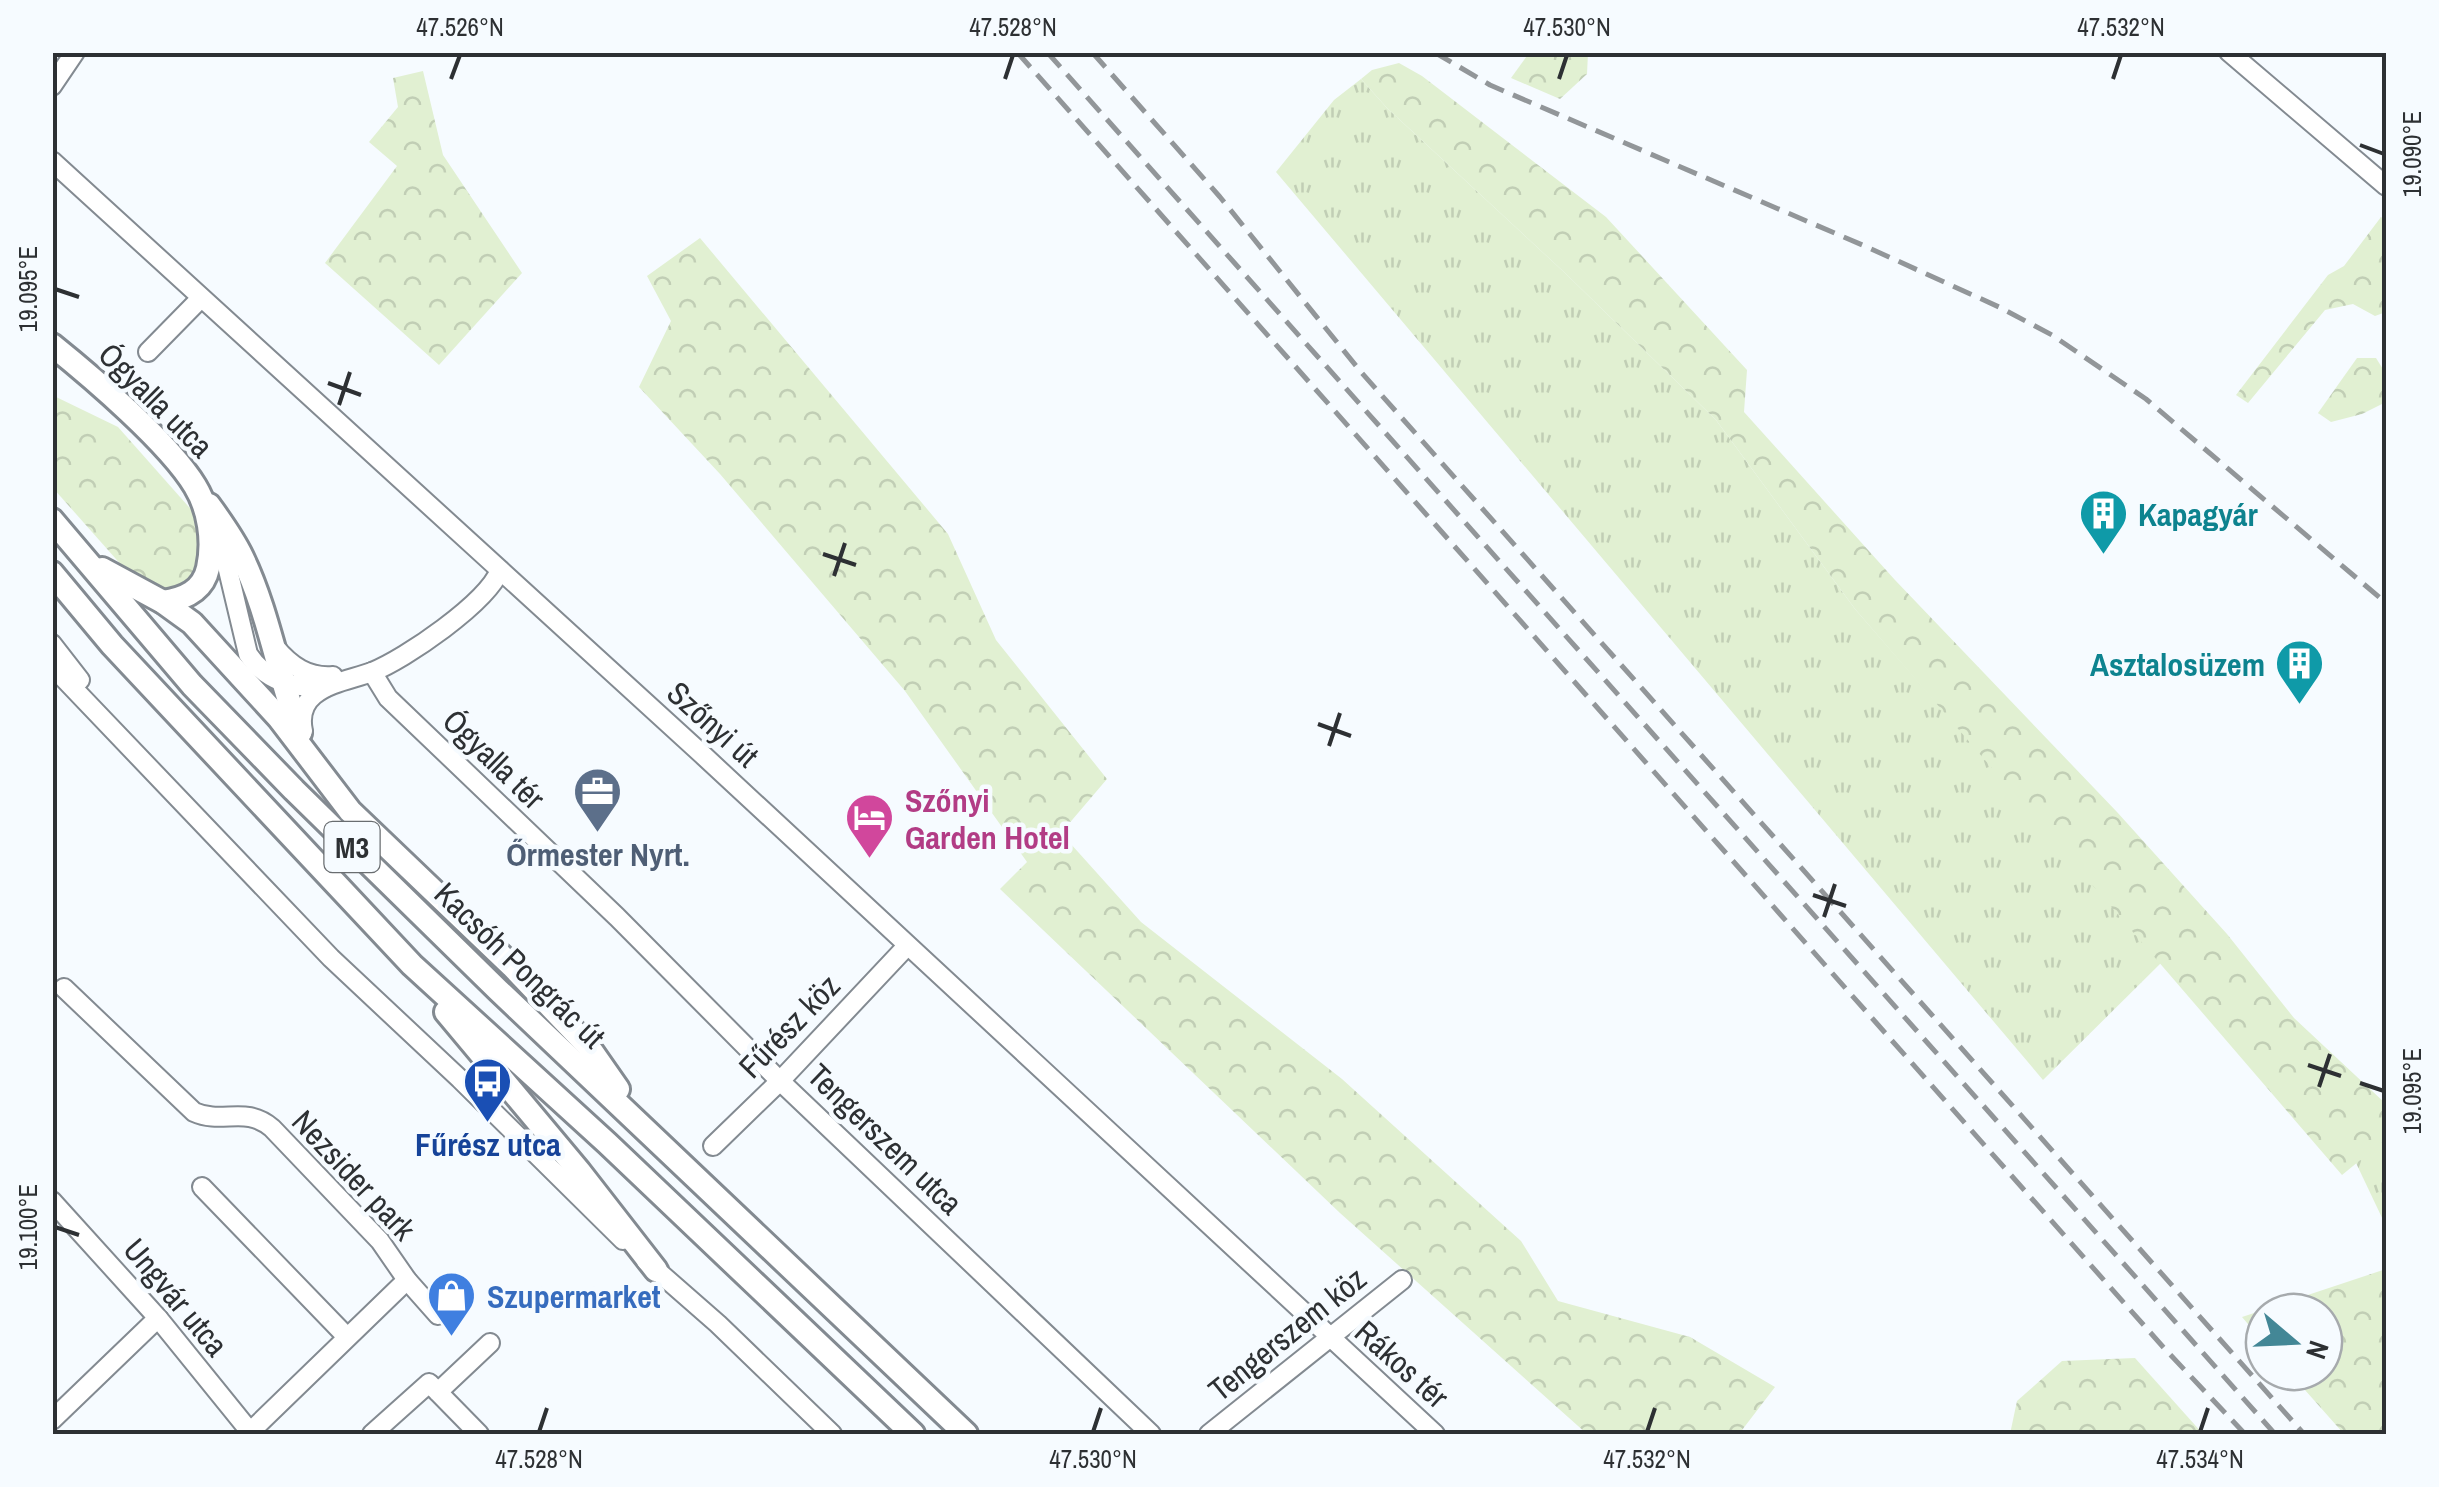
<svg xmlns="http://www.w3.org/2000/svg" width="2439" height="1487" font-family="'Archivo Narrow',sans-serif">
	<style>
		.grass { fill: url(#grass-tufts) }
		.forest { fill: url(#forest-crowns) }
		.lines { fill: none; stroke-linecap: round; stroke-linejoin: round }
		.minor-casing { stroke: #838a91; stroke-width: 22 }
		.major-casing { stroke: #838a91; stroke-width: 28 }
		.minor { stroke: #fff; stroke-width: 18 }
		.major { stroke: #fff; stroke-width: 22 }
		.rail { stroke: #929699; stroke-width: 5; stroke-dasharray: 20 10; stroke-linecap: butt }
		.ticks { fill: none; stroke: #2d3033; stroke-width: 4 }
		.labels { text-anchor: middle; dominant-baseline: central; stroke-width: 9; stroke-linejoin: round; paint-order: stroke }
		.shield { fill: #f6fbff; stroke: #696d70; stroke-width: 2.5 }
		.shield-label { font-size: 30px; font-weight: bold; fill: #2d3033 }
		.street-label { font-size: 32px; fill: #2d3033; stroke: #f6fbff }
		.culture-label { font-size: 32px; font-weight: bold; fill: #0d838f; stroke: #f6fbff; text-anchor: start }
		.hotel-label { font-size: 32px; font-weight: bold; fill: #b23c85; stroke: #f6fbff; text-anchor: start }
		.service-label { font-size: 32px; font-weight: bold; fill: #4e5e75; stroke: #f6fbff }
		.transit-label { font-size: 32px; font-weight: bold; fill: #164399; stroke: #f6fbff }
		.shop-label { font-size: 32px; font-weight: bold; fill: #366cbe; stroke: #f6fbff; text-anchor: start }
		.neatline { fill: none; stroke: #2d3033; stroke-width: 4 }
		.ticks-label { font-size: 25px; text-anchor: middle; fill: #2d3033 }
	</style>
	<defs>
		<pattern id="grass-tufts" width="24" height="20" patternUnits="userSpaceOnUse" patternTransform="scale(2.5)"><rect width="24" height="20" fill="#e1f0d2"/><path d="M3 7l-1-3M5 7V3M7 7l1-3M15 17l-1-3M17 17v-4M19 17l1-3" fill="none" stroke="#c1ceb5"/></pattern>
		<pattern id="forest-crowns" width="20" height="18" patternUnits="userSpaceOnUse" patternTransform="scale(2.5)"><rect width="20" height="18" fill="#e1f0d2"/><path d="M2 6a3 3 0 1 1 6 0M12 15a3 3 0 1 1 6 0" fill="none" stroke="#c1ceb5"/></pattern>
	</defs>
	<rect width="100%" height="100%" fill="#f6fbff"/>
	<!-- grass -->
	<g class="grass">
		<path d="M 1361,79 L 1387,108 L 1565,273 L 1716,420 L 1855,609 L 2162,962 L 2043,1080 L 1276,172 L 1334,100 Z"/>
		<path d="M 2386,1115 L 2386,1221 L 2384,1222 L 2347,1144 Z"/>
	</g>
	<!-- forest -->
	<g class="forest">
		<path d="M 1529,53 L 1588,53 L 1587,74 L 1560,99 L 1511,78 Z"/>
		<path d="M 1399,63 L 1422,76 L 1606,217 L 1747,370 L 1744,412 L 1895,580 L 2117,812 L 2227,934 L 2294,1018 L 2386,1104 L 2386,1139 L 2342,1175 L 1855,609 L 1716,420 L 1565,273 L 1387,108 L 1361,79 L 1372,70 Z"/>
		<path d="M 423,71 L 443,155 L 522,273 L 439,365 L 325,263 L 397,166 L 369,142 L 398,107 L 393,78 Z"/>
		<path d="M 2381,217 L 2386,222 L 2386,312 L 2375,316 L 2353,304 L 2325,310 L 2248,403 L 2236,395 L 2328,275 L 2344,266 Z"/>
		<path d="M 700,238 L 948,534 L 996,640 L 1107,779 L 1061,833 L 1141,922 L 1342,1079 L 1521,1241 L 1558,1301 L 1690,1337 L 1775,1387 L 1739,1434 L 1587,1434 L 1340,1213 L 1000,889 L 1027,862 L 905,691 L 720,474 L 639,387 L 671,321 L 647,276 Z"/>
		<path d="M 2357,358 L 2376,358 L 2386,374 L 2386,402 L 2362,414 L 2331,422 L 2318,413 Z"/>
		<path d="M 52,395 L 118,427 L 196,515 L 203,531 L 201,570 L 175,595 L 139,585 L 53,488 Z"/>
		<path d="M 2386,1269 L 2386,1434 L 2344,1434 L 2289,1372 L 2324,1372 L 2324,1312 L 2264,1312 L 2264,1343 L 2242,1317 Z"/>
		<path d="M 2135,1358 L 2203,1434 L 2010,1434 L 2017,1401 L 2062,1361 Z"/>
	</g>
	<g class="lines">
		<defs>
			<g id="minor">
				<path d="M 2229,52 L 2386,186"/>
				<path d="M 52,86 L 75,52"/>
				<path d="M 52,161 L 704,756 L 1435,1434"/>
				<path d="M 148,352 L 201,298"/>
				<path d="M 214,525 L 223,549 L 248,654 C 267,683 294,688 326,687"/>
				<path d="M 52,644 L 80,680"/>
				<path d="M 275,647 C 291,666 308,678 333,676"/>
				<path d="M 52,666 L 331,958 L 460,1079 L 623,1240"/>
				<path d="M 372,672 L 388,698 L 617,917 L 780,1081 L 1151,1434"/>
				<path d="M 303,731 C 300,717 303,704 314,695 C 330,682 353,679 372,672 C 405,659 487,603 500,570"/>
				<path d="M 64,988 L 194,1112 C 223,1125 245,1105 272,1128 L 380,1241 L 407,1280 L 438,1315"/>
				<path d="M 713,1146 L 780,1081 L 907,946"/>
				<path d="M 202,1187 L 347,1337"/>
				<path d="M 52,1201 L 158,1318 L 252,1434"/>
				<path d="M 646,1261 L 718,1324 L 832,1434"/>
				<path d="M 438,1392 L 490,1343"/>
				<path d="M 52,1420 L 158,1318"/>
				<path d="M 250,1432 L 407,1280"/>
				<path d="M 372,1434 L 429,1383 L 479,1434"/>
				<path d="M 1209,1434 L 1402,1280"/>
			</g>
			<g id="major">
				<path d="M 52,345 C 93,378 169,443 195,486 C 209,509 214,541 208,568 C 203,591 184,599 163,602"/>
				<path d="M 209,505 C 221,522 233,538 242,557 C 269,613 278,676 300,733"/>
				<path d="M 52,520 L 192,685 L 294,790 L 498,990 L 966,1434"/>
				<path d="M 102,569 L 163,602 L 192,623 L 279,718 L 350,811 L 512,966 L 588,1046 L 618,1089"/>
				<path d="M 52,573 L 112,645 L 412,965 L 607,1143 L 913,1434"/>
				<path d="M 446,1012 L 579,1171 L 656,1270"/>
			</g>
		</defs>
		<!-- minor casing -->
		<use href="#minor" class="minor-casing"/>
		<!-- major casing -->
		<use href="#major" class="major-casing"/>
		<!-- minor -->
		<use href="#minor" class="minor"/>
		<!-- major -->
		<use href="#major" class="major"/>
		<!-- rail -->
		<g class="rail">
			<path d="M 1017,52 L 2164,1348 L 2245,1434"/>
			<path d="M 1047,52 L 2275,1434"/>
			<path d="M 1092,52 L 1220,197 L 1361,372 L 2304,1434"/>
			<path d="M 1434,52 L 1490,85 L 1867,247 L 1999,307 L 2052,335 L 2146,399 L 2386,603"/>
		</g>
	</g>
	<!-- ticks -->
	<path class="ticks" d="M 451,79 L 460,55M 1005,79 L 1013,55M 1559,79 L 1567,55M 2113,79 L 2121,55M 2360,145 L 2384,154M 55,289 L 79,297M 328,383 L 361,395M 339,405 L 350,372M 823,554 L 856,565M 834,576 L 845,543M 1318,724 L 1351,736M 1329,746 L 1340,713M 1813,895 L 1846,906M 1824,917 L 1835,884M 2308,1065 L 2341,1076M 2360,1083 L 2384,1091M 2319,1087 L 2330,1054M 55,1227 L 79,1235M 539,1432 L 547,1408M 1093,1432 L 1101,1408M 1647,1432 L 1655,1408M 2200,1432 L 2208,1408"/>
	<!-- icons -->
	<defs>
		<symbol id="building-pin" viewBox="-11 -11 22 30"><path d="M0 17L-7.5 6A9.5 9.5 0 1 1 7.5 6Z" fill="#0f9aa8" stroke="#f6fbff"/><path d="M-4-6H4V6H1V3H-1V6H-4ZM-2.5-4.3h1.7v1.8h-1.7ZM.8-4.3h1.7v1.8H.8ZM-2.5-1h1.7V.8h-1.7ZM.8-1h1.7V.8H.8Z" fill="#fff"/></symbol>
		<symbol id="office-pin" viewBox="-11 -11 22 30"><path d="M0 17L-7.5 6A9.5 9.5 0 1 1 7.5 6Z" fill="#5c6f8a" stroke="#f6fbff"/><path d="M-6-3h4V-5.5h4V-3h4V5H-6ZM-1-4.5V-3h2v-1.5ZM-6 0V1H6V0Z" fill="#fff"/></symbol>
		<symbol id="hotel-pin" viewBox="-11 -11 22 30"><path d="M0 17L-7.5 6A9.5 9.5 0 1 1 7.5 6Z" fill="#d1479c" stroke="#f6fbff"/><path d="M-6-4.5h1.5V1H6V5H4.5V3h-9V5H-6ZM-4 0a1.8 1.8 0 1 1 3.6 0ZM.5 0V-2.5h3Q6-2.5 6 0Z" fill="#fff"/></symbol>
		<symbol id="bus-pin" viewBox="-11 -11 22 30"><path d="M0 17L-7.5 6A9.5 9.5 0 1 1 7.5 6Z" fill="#1a4fb4" stroke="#f6fbff"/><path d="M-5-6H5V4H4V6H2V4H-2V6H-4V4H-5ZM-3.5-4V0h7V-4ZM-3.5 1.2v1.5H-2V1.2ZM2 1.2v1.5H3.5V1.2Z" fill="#fff"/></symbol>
		<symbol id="shop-pin" viewBox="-11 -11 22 30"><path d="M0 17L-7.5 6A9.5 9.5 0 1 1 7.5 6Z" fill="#3f7fe0" stroke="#f6fbff"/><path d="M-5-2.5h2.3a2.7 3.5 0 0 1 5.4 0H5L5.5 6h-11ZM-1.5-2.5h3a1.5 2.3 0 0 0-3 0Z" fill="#fff"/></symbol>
	</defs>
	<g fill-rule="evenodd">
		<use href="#building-pin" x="2076" y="486" width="55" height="75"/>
		<use href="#building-pin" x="2272" y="636" width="55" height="75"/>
		<use href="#office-pin" x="570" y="764" width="55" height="75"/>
		<use href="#hotel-pin" x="842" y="790" width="55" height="75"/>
		<use href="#bus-pin" x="460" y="1054" width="55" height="75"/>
		<use href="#shop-pin" x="424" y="1268" width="55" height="75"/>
	</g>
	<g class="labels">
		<!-- shield labels -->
		<rect class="shield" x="324.5" y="822" width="55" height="50" rx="8"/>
		<g class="shield-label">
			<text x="352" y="847">M3</text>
		</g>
		<!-- street labels -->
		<g class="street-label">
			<text transform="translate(156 400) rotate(45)">Ógyalla utca</text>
			<text transform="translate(713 724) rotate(42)">Szőnyi út</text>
			<text transform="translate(494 759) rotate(44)">Ógyalla tér</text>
			<text transform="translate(520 965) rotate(44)">Kacsóh Pongrác út</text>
			<text transform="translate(789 1026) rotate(-46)">Fűrész köz</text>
			<text transform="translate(885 1139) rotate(44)">Tengerszem utca</text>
			<text transform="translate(354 1175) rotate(47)">Nezsider park</text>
			<text transform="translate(176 1297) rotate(50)">Ungvár utca</text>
			<text transform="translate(1287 1334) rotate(-39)">Tengerszem köz</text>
			<text transform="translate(1402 1364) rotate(42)">Rákos tér</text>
		</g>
		<!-- culture labels -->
		<g class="culture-label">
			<text x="2138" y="514">Kapagyár</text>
			<text x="2265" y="664" text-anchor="end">Asztalosüzem</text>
		</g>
		<!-- hotel labels -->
		<g class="hotel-label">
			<text x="905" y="800">Szőnyi<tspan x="905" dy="37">Garden Hotel</tspan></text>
		</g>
		<!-- service labels -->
		<g class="service-label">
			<text x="598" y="854">Őrmester Nyrt.</text>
		</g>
		<!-- transit labels -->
		<g class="transit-label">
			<text x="488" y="1144">Fűrész utca</text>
		</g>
		<!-- shop labels -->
		<g class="shop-label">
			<text x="487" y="1296">Szupermarket</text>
		</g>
	</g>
	<!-- border -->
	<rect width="2439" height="1487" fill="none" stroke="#f6fbff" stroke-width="110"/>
	<!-- north arrow -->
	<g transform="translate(2294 1342) rotate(109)"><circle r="48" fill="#f6fbff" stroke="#a6aaad" stroke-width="2.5"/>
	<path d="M0-8L18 38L0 25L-18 38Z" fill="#438796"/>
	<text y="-15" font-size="28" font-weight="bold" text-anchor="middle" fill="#2d3033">N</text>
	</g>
	<rect x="55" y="55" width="2329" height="1377" class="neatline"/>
	<g class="ticks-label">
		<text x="460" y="36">47.526°N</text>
		<text x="1013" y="36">47.528°N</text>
		<text x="1567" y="36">47.530°N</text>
		<text x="2121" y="36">47.532°N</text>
		<text transform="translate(2412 154) rotate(-90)" y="9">19.090°E</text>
		<text transform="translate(28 289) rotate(-90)" y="9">19.095°E</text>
		<text transform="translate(2412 1091) rotate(-90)" y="9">19.095°E</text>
		<text transform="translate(28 1227) rotate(-90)" y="9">19.100°E</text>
		<text x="539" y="1468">47.528°N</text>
		<text x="1093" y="1468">47.530°N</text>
		<text x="1647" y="1468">47.532°N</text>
		<text x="2200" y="1468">47.534°N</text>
	</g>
</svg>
